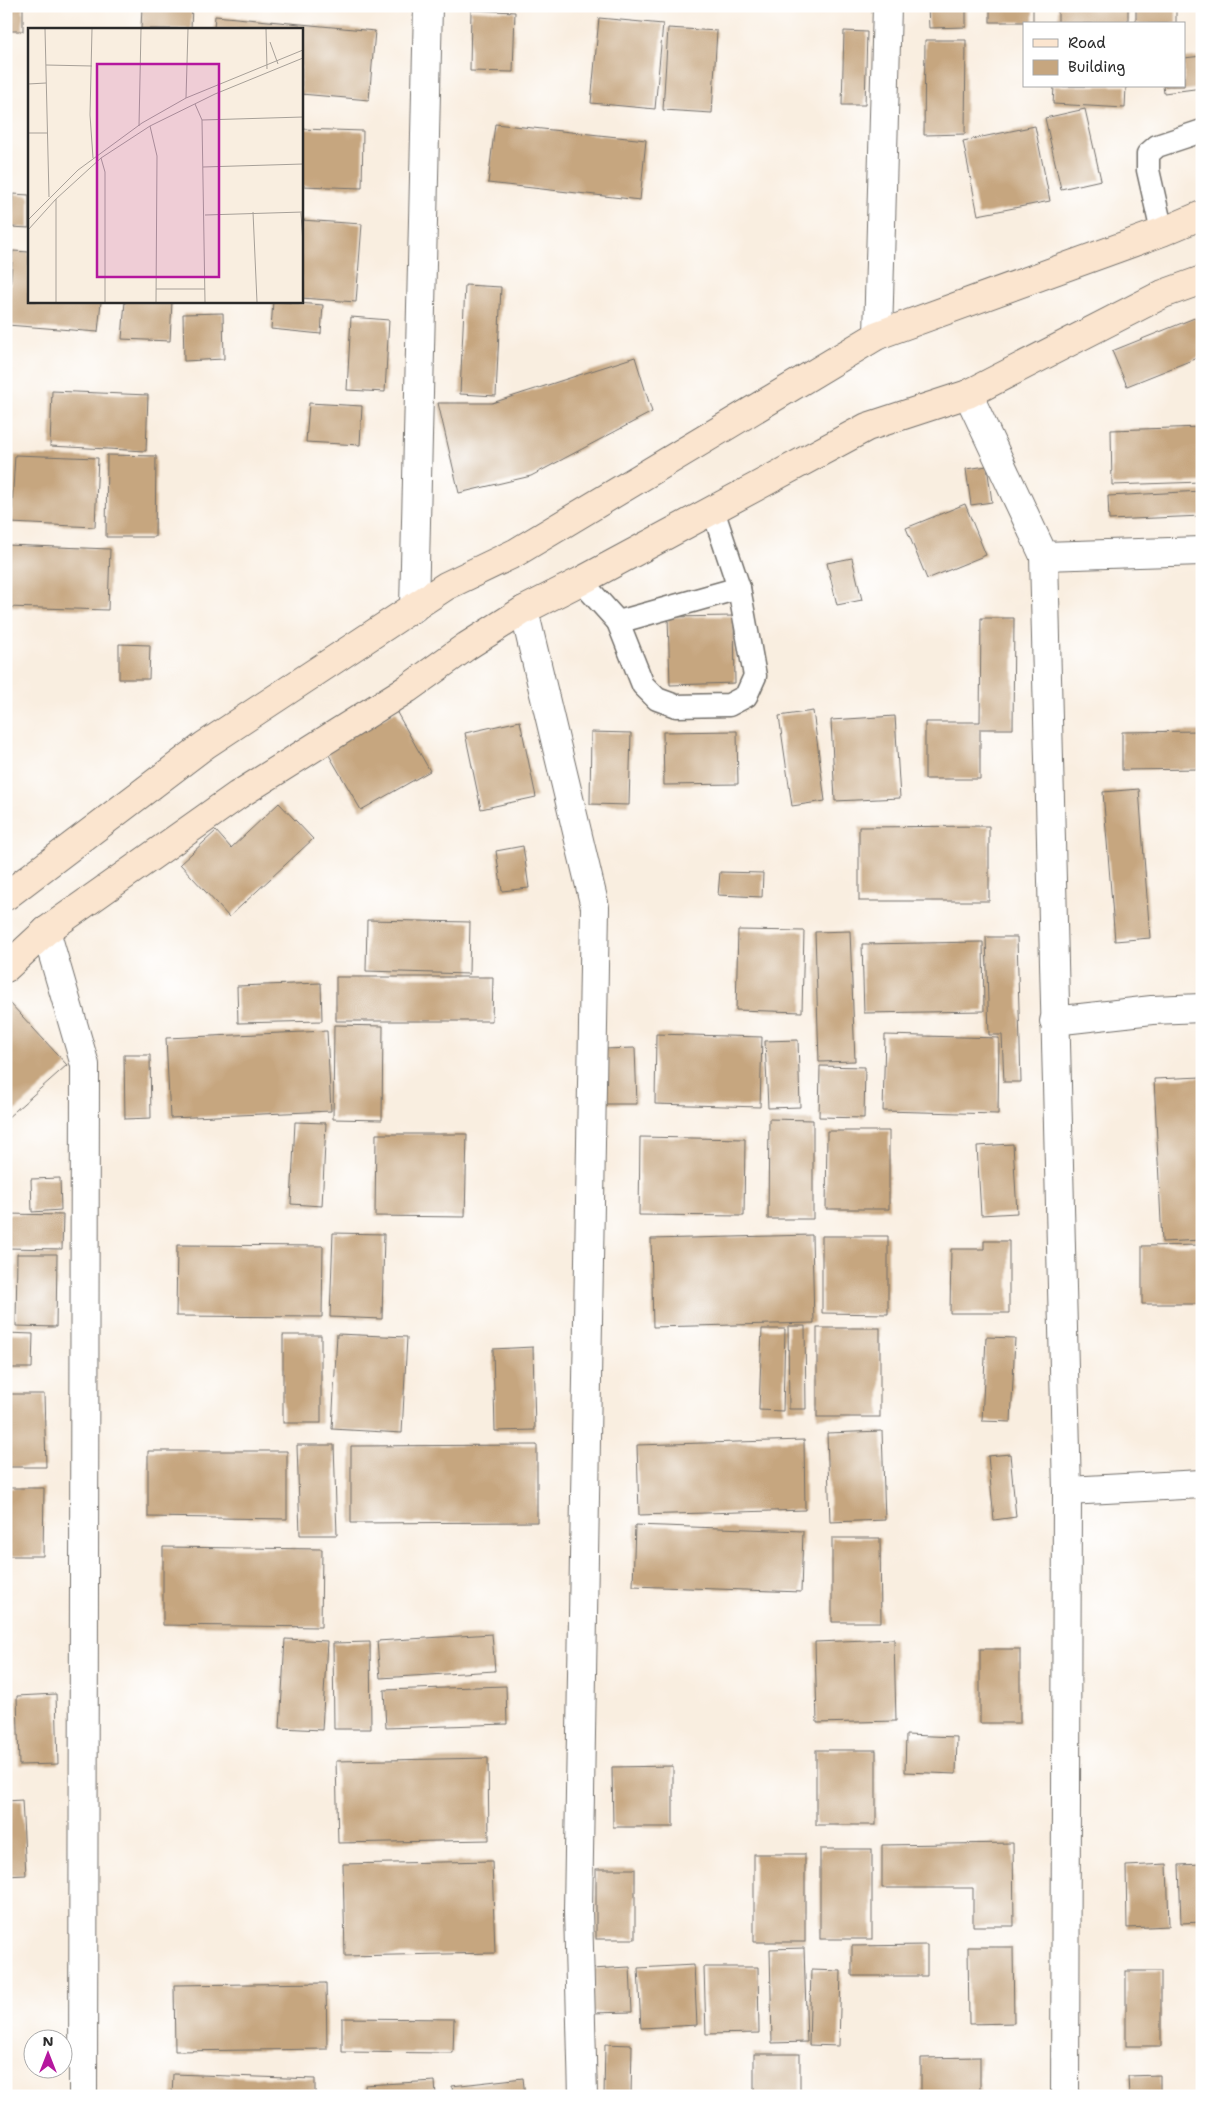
<svg xmlns="http://www.w3.org/2000/svg" width="1208" height="2102" font-family="'Shantell Sans',sans-serif">
	<style>
		.building { fill: #c6a67f }
		.lines { fill: none; stroke-linecap: round; stroke-linejoin: round }
		.service-casing { stroke: #736f6a; stroke-width: 25 }
		.minor-casing { stroke: #736f6a; stroke-width: 30 }
		.secondary-casing { stroke: #736f6a; stroke-width: 30 }
		.service { stroke: #fff; stroke-width: 22 }
		.minor { stroke: #fff; stroke-width: 28 }
		.secondary { stroke: #fbe5cf; stroke-width: 28 }
		.inset-road { fill: none; stroke: #a7a098; stroke-width: 1 }
		.view { fill: #b5179e; fill-opacity: 0.15; stroke: #b5179e; stroke-width: 2.5 }
		.inset-edge { fill: none; stroke: #2b2b2b; stroke-width: 2.5 }
	</style>
	<rect width="100%" height="100%" fill="#fff"/>
	<filter id="ink" filterUnits="userSpaceOnUse"><feTurbulence type="fractalNoise" baseFrequency=".02" numOctaves="2"/><feDisplacementMap in="SourceGraphic" scale="10" xChannelSelector="R" yChannelSelector="G"/><feConvolveMatrix kernelMatrix="1 2 1 2 8 2 1 2 1" color-interpolation-filters="sRGB"/></filter>
	<filter id="wash" filterUnits="userSpaceOnUse"><feTurbulence type="fractalNoise" baseFrequency=".0096" numOctaves="4" result="noise"/><feDisplacementMap in="SourceGraphic" scale="20" xChannelSelector="R" yChannelSelector="G"/><feGaussianBlur stdDeviation="1.12" result="paint"/><feColorMatrix in="noise" values="0 0 0 0 0 0 0 0 0 0 0 0 0 0 0 0 0 1.4 0 .05"/><feComposite in="paint" operator="in"/></filter>
	<g filter="url(#wash)">
		<rect width="100%" height="100%" fill="#f9eee0"/>
		<g id="blocks">
			<!-- building -->
			<g class="building">
				<rect x="6" y="6" width="17" height="25"/>
				<path d="M 142,6 L 192,6 L 191,29 L 141,29 Z"/>
				<path d="M 928,6 L 966,6 L 966,27 L 929,28 Z"/>
				<rect x="990" y="6" width="43" height="16"/>
				<rect x="1058" y="6" width="70" height="18"/>
				<rect x="1136" y="6" width="40" height="18"/>
				<path d="M 471,10 L 515,12 L 513,72 L 470,71 Z"/>
				<path d="M 215,16 L 375,31 L 369,100 L 301,94 L 301,29 L 214,29 Z"/>
				<path d="M 599,18 L 663,24 L 655,109 L 591,103 Z"/>
				<path d="M 668,28 L 717,31 L 712,113 L 663,110 Z"/>
				<path d="M 844,31 L 867,32 L 865,105 L 842,105 Z"/>
				<path d="M 925,40 L 966,40 L 965,134 L 924,135 Z"/>
				<path d="M 1202,56 L 1202,88 L 1164,93 L 1163,86 L 1184,86 L 1184,58 Z"/>
				<path d="M 1054,86 L 1126,86 L 1125,108 L 1053,104 Z"/>
				<path d="M 1085,109 L 1101,180 L 1061,189 L 1045,118 Z"/>
				<path d="M 495,124 L 646,140 L 640,200 L 488,183 Z"/>
				<path d="M 1035,126 L 1050,201 L 978,215 L 963,141 Z"/>
				<path d="M 301,129 L 363,131 L 362,188 L 301,186 Z"/>
				<path d="M 13,194 L 29,195 L 29,228 L 11,227 Z"/>
				<path d="M 301,220 L 362,224 L 356,302 L 301,298 Z"/>
				<path d="M 13,251 L 29,252 L 29,301 L 101,301 L 98,332 L 7,325 Z"/>
				<path d="M 465,285 L 501,287 L 496,396 L 460,394 Z"/>
				<path d="M 125,301 L 172,301 L 170,341 L 122,339 Z"/>
				<path d="M 273,301 L 323,305 L 321,334 L 271,329 Z"/>
				<path d="M 223,313 L 224,359 L 184,361 L 183,314 Z"/>
				<path d="M 1202,315 L 1202,356 L 1127,386 L 1112,351 Z"/>
				<path d="M 351,317 L 389,320 L 385,392 L 347,390 Z"/>
				<path d="M 635,357 L 652,412 L 531,476 L 459,493 L 438,403 L 492,403 Z"/>
				<path d="M 52,391 L 148,395 L 146,451 L 50,446 Z"/>
				<path d="M 309,403 L 362,406 L 360,445 L 306,442 Z"/>
				<path d="M 1202,427 L 1202,482 L 1112,485 L 1111,430 Z"/>
				<path d="M 15,455 L 98,458 L 95,527 L 11,523 Z"/>
				<path d="M 107,455 L 156,456 L 155,537 L 106,537 Z"/>
				<path d="M 987,466 L 992,502 L 971,505 L 966,469 Z"/>
				<path d="M 1202,491 L 1202,516 L 1109,520 L 1108,496 Z"/>
				<path d="M 965,504 L 986,555 L 927,579 L 906,528 Z"/>
				<path d="M 6,545 L 110,549 L 108,610 L 6,607 Z"/>
				<path d="M 852,558 L 862,600 L 837,605 L 827,563 Z"/>
				<path d="M 734,616 L 735,683 L 670,685 L 668,617 Z"/>
				<path d="M 981,618 L 1014,618 L 1013,729 L 980,729 L 980,779 L 925,779 L 925,722 L 980,722 Z"/>
				<path d="M 119,644 L 150,645 L 149,679 L 119,679 Z"/>
				<path d="M 396,711 L 430,771 L 361,810 L 326,750 Z"/>
				<path d="M 813,711 L 825,801 L 792,806 L 779,716 Z"/>
				<path d="M 895,716 L 900,798 L 835,801 L 831,720 Z"/>
				<path d="M 520,721 L 536,797 L 481,809 L 465,733 Z"/>
				<path d="M 737,731 L 738,784 L 664,785 L 663,732 Z"/>
				<path d="M 1202,731 L 1202,769 L 1122,770 L 1122,732 Z"/>
				<path d="M 591,732 L 631,733 L 629,805 L 590,804 Z"/>
				<path d="M 1139,789 L 1150,938 L 1115,941 L 1103,792 Z"/>
				<path d="M 279,803 L 313,839 L 229,917 L 180,864 L 216,831 L 231,848 Z"/>
				<path d="M 989,826 L 989,901 L 859,901 L 859,827 Z"/>
				<path d="M 523,846 L 529,888 L 502,891 L 496,851 Z"/>
				<path d="M 720,872 L 763,873 L 762,897 L 718,895 Z"/>
				<path d="M 367,920 L 470,922 L 469,974 L 366,971 Z"/>
				<path d="M 738,930 L 804,931 L 802,1012 L 736,1010 Z"/>
				<path d="M 850,931 L 855,1061 L 819,1062 L 815,932 Z"/>
				<path d="M 986,937 L 1017,937 L 1021,1082 L 1004,1082 L 1002,1035 L 989,1035 Z"/>
				<path d="M 983,942 L 984,1011 L 864,1013 L 862,944 Z"/>
				<path d="M 336,977 L 493,977 L 492,1021 L 336,1021 Z"/>
				<path d="M 321,983 L 322,1021 L 238,1023 L 237,986 Z"/>
				<path d="M 10,1003 L 67,1065 L 6,1119 L 6,1006 Z"/>
				<path d="M 334,1025 L 383,1026 L 382,1120 L 333,1119 Z"/>
				<path d="M 327,1031 L 331,1111 L 170,1118 L 166,1038 Z"/>
				<path d="M 656,1034 L 762,1037 L 760,1107 L 655,1104 Z"/>
				<path d="M 885,1035 L 999,1038 L 998,1114 L 883,1111 Z"/>
				<path d="M 798,1040 L 800,1107 L 768,1108 L 765,1041 Z"/>
				<path d="M 635,1048 L 637,1104 L 604,1104 L 603,1049 Z"/>
				<path d="M 124,1055 L 150,1055 L 151,1118 L 125,1119 Z"/>
				<path d="M 820,1066 L 865,1067 L 864,1118 L 819,1117 Z"/>
				<path d="M 1202,1077 L 1202,1240 L 1162,1242 L 1154,1079 Z"/>
				<path d="M 769,1119 L 813,1120 L 813,1219 L 768,1219 Z"/>
				<path d="M 295,1122 L 326,1123 L 322,1206 L 291,1204 Z"/>
				<path d="M 827,1131 L 889,1131 L 889,1209 L 826,1209 Z"/>
				<path d="M 376,1134 L 467,1134 L 465,1217 L 375,1216 Z"/>
				<path d="M 640,1137 L 745,1139 L 744,1216 L 639,1215 Z"/>
				<path d="M 1013,1144 L 1017,1213 L 981,1215 L 977,1146 Z"/>
				<path d="M 60,1178 L 61,1210 L 32,1212 L 31,1179 Z"/>
				<path d="M 6,1214 L 63,1215 L 62,1249 L 6,1248 Z"/>
				<path d="M 333,1233 L 384,1234 L 382,1319 L 330,1317 Z"/>
				<path d="M 812,1235 L 814,1323 L 653,1327 L 651,1239 Z"/>
				<path d="M 822,1236 L 888,1236 L 888,1314 L 822,1313 Z"/>
				<path d="M 984,1241 L 1009,1241 L 1009,1313 L 950,1313 L 951,1249 L 984,1249 Z"/>
				<path d="M 177,1245 L 323,1246 L 322,1317 L 176,1316 Z"/>
				<path d="M 1202,1245 L 1202,1304 L 1142,1304 L 1142,1246 Z"/>
				<path d="M 17,1254 L 57,1254 L 56,1327 L 16,1326 Z"/>
				<path d="M 788,1326 L 805,1326 L 806,1409 L 789,1409 Z"/>
				<rect x="817" y="1328" width="63" height="89"/>
				<path d="M 762,1329 L 785,1329 L 783,1411 L 759,1410 Z"/>
				<path d="M 6,1333 L 33,1334 L 32,1368 L 6,1368 Z"/>
				<path d="M 337,1334 L 407,1337 L 402,1433 L 332,1429 Z"/>
				<rect x="283" y="1335" width="38" height="88"/>
				<path d="M 986,1337 L 1015,1338 L 1011,1422 L 982,1421 Z"/>
				<path d="M 533,1347 L 535,1430 L 495,1431 L 493,1349 Z"/>
				<path d="M 6,1394 L 44,1394 L 46,1467 L 6,1467 Z"/>
				<path d="M 882,1431 L 885,1520 L 830,1522 L 827,1433 Z"/>
				<path d="M 804,1440 L 805,1510 L 639,1515 L 637,1445 Z"/>
				<path d="M 297,1445 L 334,1445 L 337,1535 L 300,1535 Z"/>
				<path d="M 537,1445 L 537,1522 L 351,1523 L 351,1446 Z"/>
				<path d="M 148,1451 L 287,1451 L 287,1519 L 148,1517 Z"/>
				<path d="M 1010,1454 L 1016,1517 L 994,1520 L 988,1456 Z"/>
				<path d="M 6,1488 L 44,1488 L 43,1556 L 6,1556 Z"/>
				<path d="M 635,1525 L 803,1531 L 801,1592 L 633,1586 Z"/>
				<path d="M 832,1538 L 880,1538 L 881,1622 L 832,1622 Z"/>
				<path d="M 163,1547 L 322,1549 L 321,1627 L 163,1625 Z"/>
				<path d="M 492,1634 L 495,1671 L 380,1678 L 377,1641 Z"/>
				<path d="M 285,1639 L 327,1641 L 322,1730 L 280,1728 Z"/>
				<path d="M 894,1639 L 896,1721 L 817,1723 L 815,1642 Z"/>
				<path d="M 370,1642 L 371,1729 L 334,1729 L 333,1643 Z"/>
				<rect x="980" y="1649" width="40" height="74"/>
				<path d="M 506,1686 L 507,1724 L 386,1728 L 384,1690 Z"/>
				<path d="M 56,1694 L 58,1764 L 19,1765 L 17,1696 Z"/>
				<path d="M 906,1735 L 957,1737 L 956,1774 L 905,1772 Z"/>
				<rect x="816" y="1750" width="60" height="75"/>
				<path d="M 488,1758 L 489,1840 L 338,1843 L 336,1761 Z"/>
				<path d="M 673,1766 L 673,1827 L 613,1827 L 612,1767 Z"/>
				<path d="M 22,1800 L 26,1875 L 6,1876 L 6,1801 Z"/>
				<path d="M 1013,1843 L 1014,1926 L 973,1926 L 973,1888 L 882,1888 L 882,1845 Z"/>
				<rect x="820" y="1849" width="52" height="90"/>
				<rect x="754" y="1854" width="51" height="88"/>
				<path d="M 492,1861 L 495,1953 L 345,1956 L 343,1864 Z"/>
				<path d="M 1167,1864 L 1169,1926 L 1127,1928 L 1126,1866 Z"/>
				<path d="M 1202,1864 L 1202,1922 L 1181,1923 L 1179,1865 Z"/>
				<rect x="596" y="1869" width="39" height="70"/>
				<path d="M 927,1945 L 927,1976 L 852,1976 L 852,1946 Z"/>
				<path d="M 968,1947 L 1013,1947 L 1014,2023 L 969,2024 Z"/>
				<path d="M 804,1948 L 807,2042 L 772,2043 L 770,1949 Z"/>
				<path d="M 694,1965 L 697,2025 L 641,2028 L 638,1968 Z"/>
				<path d="M 630,1967 L 632,2012 L 592,2013 L 590,1969 Z"/>
				<path d="M 704,1967 L 758,1967 L 759,2033 L 706,2034 Z"/>
				<path d="M 811,1970 L 841,1971 L 839,2046 L 809,2045 Z"/>
				<rect x="1126" y="1971" width="35" height="75"/>
				<path d="M 326,1983 L 327,2049 L 175,2051 L 174,1985 Z"/>
				<path d="M 342,2018 L 454,2019 L 453,2053 L 342,2052 Z"/>
				<path d="M 605,2044 L 632,2045 L 631,2096 L 604,2096 Z"/>
				<rect x="754" y="2054" width="46" height="42"/>
				<path d="M 980,2057 L 980,2096 L 921,2096 L 921,2058 Z"/>
				<path d="M 173,2074 L 315,2079 L 315,2096 L 172,2096 Z"/>
				<path d="M 1160,2075 L 1160,2096 L 1129,2096 L 1128,2076 Z"/>
				<path d="M 523,2078 L 525,2096 L 453,2096 L 452,2086 Z"/>
				<path d="M 435,2081 L 436,2096 L 366,2096 L 365,2085 Z"/>
			</g>
		</g>
	</g>
	<g filter="url(#ink)">
		<use href="#blocks" fill-opacity="0" stroke="#736f6a" stroke-width="1"/>
		<g class="lines">
			<defs>
				<g id="service">
					<path d="M 1162,232 L 1148,170 L 1148,154 L 1157,146 L 1202,131"/>
					<path d="M 581,581 L 618,622 L 643,685 L 657,699 L 676,706 L 729,705 L 746,696 L 755,676 L 739,588 L 713,510"/>
					<path d="M 618,622 L 739,588"/>
				</g>
				<g id="minor">
					<path d="M 878,335 L 887,6"/>
					<path d="M 968,394 L 1044,556 L 1067,1491 L 1065,2096"/>
					<path d="M 1044,556 L 1202,551"/>
					<path d="M 414,608 L 428,6"/>
					<path d="M 524,610 L 595,907 L 578,1911 L 583,2096"/>
					<path d="M 46,931 L 85,1065 L 83,2096"/>
					<path d="M 1054,1021 L 1152,1010 L 1202,1008"/>
					<path d="M 1067,1491 L 1202,1484"/>
				</g>
				<g id="secondary">
					<path d="M 6,896 L 205,745 L 446,586 L 515,553 L 878,335 L 1162,232 L 1202,215"/>
					<path d="M 6,968 L 46,931 L 238,795 L 407,689 L 467,646 L 524,610 L 581,581 L 867,427 L 968,394 L 1163,294 L 1202,280"/>
				</g>
			</defs>
			<!-- service casing -->
			<use href="#service" class="service-casing"/>
			<!-- minor casing -->
			<use href="#minor" class="minor-casing"/>
			<!-- secondary casing -->
			<use href="#secondary" class="secondary-casing"/>
			<!-- service -->
			<use href="#service" class="service"/>
			<!-- minor -->
			<use href="#minor" class="minor"/>
			<!-- secondary -->
			<use href="#secondary" class="secondary"/>
		</g>
	</g>
	<!-- overview -->
	<g transform="translate(28 28)">
		<rect width="275" height="275" fill="#f9eee0"/>
		<path class="inset-road" d="M 17,1 L 21,169M 64,1 L 62,87 L 65,130M 238,1 L 239,41M 242,14 L 250,36M 18,37 L 64,38M 0,56 L 18,55M 158,70 L 160,1M 167,76 L 174,92 L 177,274M 174,92 L 275,89M 111,98 L 113,1M 122,98 L 129,128 L 128,274M 0,105 L 19,105M 73,130 L 77,144 L 77,274M 175,139 L 275,136M 28,171 L 28,274M 225,184 L 229,274M 273,185 L 275,216M 177,187 L 275,184M 0,192 L 50,142 L 114,95 L 158,70 L 275,22M 0,202 L 28,171 L 73,130 L 122,98 L 187,66 L 275,30M 128,261 L 177,261"/>
		<path class="view" d="M 69,36 L 191,36 L 191,249 L 69,249 Z"/>
		<rect width="275" height="275" class="inset-edge"/>
	</g>
	<!-- margin -->
	<rect width="1208" height="2102" fill="none" stroke="#fff" stroke-width="25"/>
	<!-- legend -->
	<rect x="1023" y="22" width="162" height="65" fill="#ffffff" stroke="#aaaaaa"/>
	<rect x="1033" y="39" width="25" height="8" fill="#fbe5cf" stroke="#aaaaaa"/>
	<text x="1068" y="48" font-size="15" fill="#2b2b2b">Road</text>
	<rect x="1033" y="60" width="25" height="15" fill="#c6a67f" stroke="#aaaaaa"/>
	<text x="1068" y="72" font-size="15" fill="#2b2b2b">Building</text>
	<!-- north arrow -->
	<g transform="translate(48 2054)"><circle r="24" fill="#ffffff" stroke="#aaaaaa"/>
	<path d="M0-4L9 19L0 12L-9 19Z" fill="#b5179e"/>
	<text y="-8" font-size="14" font-weight="bold" text-anchor="middle" fill="#2b2b2b">N</text>
	</g>
</svg>
